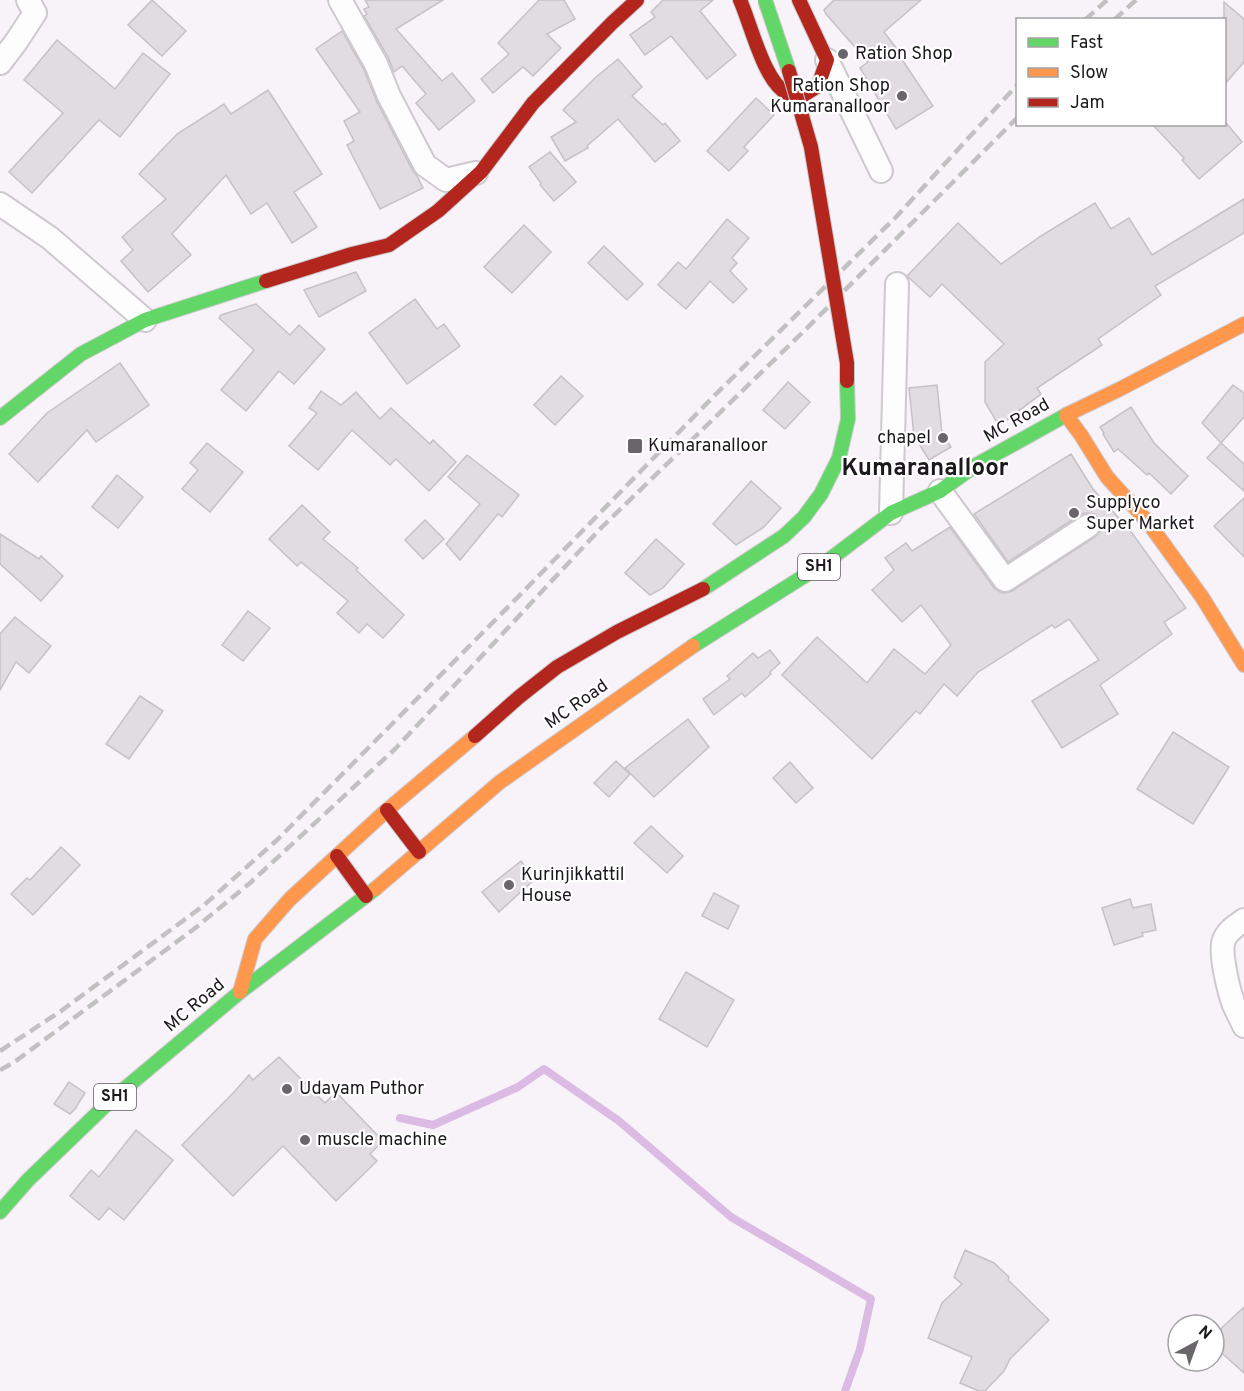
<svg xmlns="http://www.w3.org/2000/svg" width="1244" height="1391" font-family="Overpass,sans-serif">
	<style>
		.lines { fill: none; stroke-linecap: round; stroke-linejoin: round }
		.stream { stroke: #dbbbe4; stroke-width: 8 }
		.building { fill: #e0dce0; stroke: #c5c2c6; stroke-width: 1.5 }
		.street-casing { stroke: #cdc9ce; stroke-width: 26 }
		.fast-casing { stroke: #cdc9ce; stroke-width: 16 }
		.slow-casing { stroke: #cdc9ce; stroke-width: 16 }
		.jam-casing { stroke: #cdc9ce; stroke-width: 16 }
		.street { stroke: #fefdfe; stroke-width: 22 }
		.fast { stroke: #63d668; stroke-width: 14 }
		.slow { stroke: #ff974d; stroke-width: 14 }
		.jam { stroke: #b3261e; stroke-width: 14 }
		.rail { stroke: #c2c1c2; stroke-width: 4.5; stroke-dasharray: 12 6; stroke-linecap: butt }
		.fast-bridge-casing { stroke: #cdc9ce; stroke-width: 16; stroke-linecap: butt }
		.jam-bridge-casing { stroke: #cdc9ce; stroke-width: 16; stroke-linecap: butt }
		.fast-bridge { stroke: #63d668; stroke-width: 14 }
		.jam-bridge { stroke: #b3261e; stroke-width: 14 }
		.poi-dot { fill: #69656a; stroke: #fff; stroke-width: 2 }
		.labels { text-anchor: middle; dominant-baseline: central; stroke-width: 4.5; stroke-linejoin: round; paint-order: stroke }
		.shield { fill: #fff; stroke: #605e61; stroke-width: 1.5 }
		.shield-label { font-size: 16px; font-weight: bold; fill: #1c191d }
		.poi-label { font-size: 18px; fill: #1c191d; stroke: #fff; text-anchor: start }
		.street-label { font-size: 18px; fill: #1c191d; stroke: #fff }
		.district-label { font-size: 24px; font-weight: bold; fill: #1c191d; stroke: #fff }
	</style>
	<rect width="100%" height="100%" fill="#f8f3f8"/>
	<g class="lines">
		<!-- stream -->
		<path class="stream" d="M 400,1118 L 433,1125 L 518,1087 L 544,1069 L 619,1121 L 731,1217 L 871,1299 L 860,1349 L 845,1391"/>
	</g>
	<!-- building -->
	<g class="building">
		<path d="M 152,0 L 186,31 L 162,56 L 128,25 Z"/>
		<path d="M 365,0 L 443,0 L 396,29 L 442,81 L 452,73 L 475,101 L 439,130 L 416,103 L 426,94 L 402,66 L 394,72 L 388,57 L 364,16 L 367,14 L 364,9 L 369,7 Z"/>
		<path d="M 539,0 L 564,0 L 575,19 L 547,34 L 561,48 L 533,76 L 523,67 L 493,93 L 481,79 L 509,54 L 498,43 Z"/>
		<path d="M 663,0 L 713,0 L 700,11 L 736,55 L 707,79 L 671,36 L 645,55 L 630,35 L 655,17 L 651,12 Z"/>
		<path d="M 834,0 L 921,0 L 884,32 L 903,57 L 901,58 L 933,106 L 896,129 L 860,68 L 868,62 L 826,14 L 824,10 Z"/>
		<path d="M 1224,2 L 1244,19 L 1244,62 L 1224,85 Z"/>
		<path d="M 342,31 L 364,70 L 377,102 L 413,171 L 417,176 L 423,188 L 380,209 L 347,145 L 354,141 L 344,121 L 360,112 L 316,49 Z"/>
		<path d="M 57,40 L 115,89 L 143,53 L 170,74 L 120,137 L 99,120 L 32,193 L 9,172 L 63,113 L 24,80 Z"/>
		<path d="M 618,59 L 642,87 L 632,96 L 663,125 L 665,123 L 680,141 L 655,162 L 618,119 L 587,146 L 588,148 L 565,161 L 551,137 L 576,122 L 563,110 L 595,78 Z"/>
		<path d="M 268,90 L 322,174 L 294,192 L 317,227 L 292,243 L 267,203 L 251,214 L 226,175 L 172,234 L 191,255 L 148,292 L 121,261 L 133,250 L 122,237 L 166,199 L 139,174 L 177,134 L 224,104 L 231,114 Z"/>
		<path d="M 756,98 L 774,115 L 744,147 L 748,151 L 729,171 L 707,151 Z"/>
		<path d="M 1152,124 L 1227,124 L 1242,142 L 1199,179 L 1182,160 L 1184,158 Z"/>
		<path d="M 550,152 L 576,182 L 554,201 L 540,185 L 541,183 L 529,167 Z"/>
		<path d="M 1244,199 L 1244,233 L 1155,286 L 1161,295 L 1098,339 L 1102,345 L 1037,388 L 1041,394 L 999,426 L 985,402 L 985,362 L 1004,344 L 942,284 L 930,297 L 907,276 L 958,223 L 1001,264 L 1041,236 L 1095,203 L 1111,229 L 1129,218 L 1152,255 Z"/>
		<path d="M 727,219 L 749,238 L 732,258 L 737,263 L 730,271 L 747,289 L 733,303 L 710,281 L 686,309 L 658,285 L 678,262 L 686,269 Z"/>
		<path d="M 524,225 L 551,252 L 512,293 L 484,267 Z"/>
		<path d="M 604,246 L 643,284 L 627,300 L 588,263 Z"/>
		<path d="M 356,272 L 366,291 L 319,317 L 304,290 Z"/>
		<path d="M 415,299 L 437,329 L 444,324 L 460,346 L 407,384 L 369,333 Z"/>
		<path d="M 256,304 L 290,335 L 299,325 L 325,349 L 294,384 L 279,371 L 246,411 L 221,390 L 254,350 L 219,318 L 221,315 Z"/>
		<path d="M 120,363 L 149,405 L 96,442 L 87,430 L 38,482 L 9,454 L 47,413 Z"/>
		<path d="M 561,376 L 583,396 L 555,425 L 534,405 Z"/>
		<path d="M 788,382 L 810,402 L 785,429 L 763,410 Z"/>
		<path d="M 937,385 L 942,433 L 951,447 L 929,460 L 914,436 L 909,388 Z"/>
		<path d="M 1233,385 L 1244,393 L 1244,417 L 1221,443 L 1202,423 Z"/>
		<path d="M 321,391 L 341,405 L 356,392 L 380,419 L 391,408 L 430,444 L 433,440 L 456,462 L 429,491 L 396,459 L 390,465 L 352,430 L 318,470 L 289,446 L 317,413 L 309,408 Z"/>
		<path d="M 1131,407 L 1154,443 L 1188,476 L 1171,494 L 1149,473 L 1147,475 L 1118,449 L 1114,452 L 1103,434 L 1104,433 L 1100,427 Z"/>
		<path d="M 207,443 L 243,472 L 210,512 L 182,489 L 198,470 L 190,463 Z"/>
		<path d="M 1221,443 L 1244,464 L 1244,491 L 1207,458 Z"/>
		<path d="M 1071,454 L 1093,489 L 1132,533 L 1186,608 L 1164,622 L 1172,634 L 1100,685 L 1118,714 L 1062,748 L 1032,701 L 1099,660 L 1069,619 L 1055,628 L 1052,625 L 978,672 L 957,696 L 944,684 L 920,714 L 916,711 L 872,759 L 782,675 L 817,637 L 867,683 L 894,649 L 925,674 L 951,645 L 921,605 L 902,622 L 872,590 L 894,570 L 885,558 L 906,543 L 912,551 L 950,527 L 994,588 L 1000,592 L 1005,593 L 1012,591 L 1095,537 L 1100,532 L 1101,525 L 1100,519 L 1094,514 L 1087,513 L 1081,514 L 1008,562 L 974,514 Z"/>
		<path d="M 467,455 L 519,495 L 502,517 L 498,514 L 460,560 L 446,544 L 480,504 L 448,477 Z"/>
		<path d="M 117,475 L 143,497 L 118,528 L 92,507 Z"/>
		<path d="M 751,481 L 781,508 L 764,527 L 736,545 L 713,524 Z"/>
		<path d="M 1244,498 L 1244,557 L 1214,526 Z"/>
		<path d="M 302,505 L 330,532 L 323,539 L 358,568 L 356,570 L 404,615 L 383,638 L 367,624 L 359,633 L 337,613 L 348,601 L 301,562 L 297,566 L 269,539 Z"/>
		<path d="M 425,520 L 444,539 L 423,559 L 405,540 Z"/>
		<path d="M 0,534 L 39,559 L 41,556 L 63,576 L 41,601 L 0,564 Z"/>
		<path d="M 656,539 L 684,564 L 663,588 L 650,595 L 625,573 Z"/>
		<path d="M 248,611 L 270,628 L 243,661 L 222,645 Z"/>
		<path d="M 15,617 L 51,646 L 29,673 L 16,662 L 0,690 L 0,634 Z"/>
		<path d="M 770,650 L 780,663 L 770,672 L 771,674 L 745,697 L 742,693 L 714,715 L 703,699 L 730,679 L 727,676 L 753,653 L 758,658 Z"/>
		<path d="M 140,696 L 163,711 L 129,759 L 106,744 Z"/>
		<path d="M 688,719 L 709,747 L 654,797 L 625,768 Z"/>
		<path d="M 1173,732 L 1229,767 L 1193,824 L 1137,789 Z"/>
		<path d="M 616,761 L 630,774 L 609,797 L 594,783 Z"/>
		<path d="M 790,762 L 813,788 L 796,803 L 773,778 Z"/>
		<path d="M 651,826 L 683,856 L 667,873 L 634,843 Z"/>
		<path d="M 61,847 L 80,865 L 33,915 L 11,894 L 27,878 L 30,880 Z"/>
		<path d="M 521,861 L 535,879 L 499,912 L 482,892 Z"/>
		<path d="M 714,893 L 739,906 L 728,929 L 702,916 Z"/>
		<path d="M 1130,899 L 1133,908 L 1151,904 L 1156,930 L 1142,933 L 1143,936 L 1114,945 L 1102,908 Z"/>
		<path d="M 686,972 L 734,1000 L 707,1047 L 659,1019 Z"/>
		<path d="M 279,1057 L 325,1103 L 336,1092 L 383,1141 L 370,1154 L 377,1161 L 336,1201 L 283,1146 L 233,1196 L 182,1145 L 235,1091 L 249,1075 L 253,1080 Z"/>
		<path d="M 69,1082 L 85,1093 L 75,1109 L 70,1114 L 54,1104 Z"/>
		<path d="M 136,1130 L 173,1160 L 124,1220 L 109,1208 L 99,1220 L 70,1196 L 91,1170 L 99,1177 Z"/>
		<path d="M 965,1250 L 994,1263 L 1009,1277 L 1008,1280 L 1049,1320 L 1010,1359 L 1004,1371 L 985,1391 L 979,1391 L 960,1383 L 972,1357 L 928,1338 L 942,1303 L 962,1284 L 954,1277 Z"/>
		<path d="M 1244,1307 L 1244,1373 L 1214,1346 L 1214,1335 Z"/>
	</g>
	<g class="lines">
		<defs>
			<g id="street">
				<path d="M 340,0 L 376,64 L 389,96 L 425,165 L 446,180 L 476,173"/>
				<path d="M 827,60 L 881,171"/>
				<path d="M 0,63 L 16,42 L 35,13 L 28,0"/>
				<path d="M 0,204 L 50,238 L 145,320"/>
				<path d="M 940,491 L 1005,580 L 1088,526"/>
				<path d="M 891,513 L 897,284"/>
				<path d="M 1244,920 C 1236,926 1228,930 1224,940 C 1219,952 1229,992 1234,1005 C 1237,1012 1241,1019 1244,1026"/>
			</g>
			<g id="fast">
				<path d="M 0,418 L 81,354 L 145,320 L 266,281"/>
				<path d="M 693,646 L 825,563 L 891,513 L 940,491 L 976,465 L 1068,414"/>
				<path d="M 0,1212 L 28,1180 L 110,1101 L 240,992 L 375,889"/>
			</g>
			<g id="slow">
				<path d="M 1068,414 L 1120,389 L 1244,324"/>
				<path d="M 1066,415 L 1081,435 L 1107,477 L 1147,521 L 1202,597 L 1244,665"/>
				<path d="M 375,889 L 500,782 L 693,646"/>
				<path d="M 240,992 L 255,939 L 290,899 L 387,810 L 475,736"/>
			</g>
			<g id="jam">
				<path d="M 740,0 C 751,24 764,83 788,94 C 792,96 797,96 802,96 L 818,86 L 827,60 L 799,0"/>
				<path d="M 266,281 L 352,254 L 389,245 L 438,211 L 481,172 L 533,103 L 612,23 L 637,0"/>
				<path d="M 387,810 L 419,852"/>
				<path d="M 337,856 L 366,896"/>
			</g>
		</defs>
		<!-- street casing -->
		<use href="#street" class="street-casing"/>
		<!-- fast casing -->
		<use href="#fast" class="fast-casing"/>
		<!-- slow casing -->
		<use href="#slow" class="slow-casing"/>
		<!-- jam casing -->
		<use href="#jam" class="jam-casing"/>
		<!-- street -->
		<use href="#street" class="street"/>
		<!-- fast -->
		<use href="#fast" class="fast"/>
		<!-- slow -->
		<use href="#slow" class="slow"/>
		<!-- jam -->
		<use href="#jam" class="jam"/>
		<!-- rail -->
		<g class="rail">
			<path d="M 1085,20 L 1107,0"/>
			<path d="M 1114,20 L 1136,0"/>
			<path d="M 0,1051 L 61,1011 L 203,906 L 277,840 L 516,599 L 716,394 L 896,217 L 1018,84"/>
			<path d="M 0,1070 L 13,1063 L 194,929 L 250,883 L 395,749 L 602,527 L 804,331 L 1018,117"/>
		</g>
		<defs>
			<g id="fast-bridge">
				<path d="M 765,0 L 789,71"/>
				<path d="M 703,589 L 784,536 L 804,517 L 821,494 L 839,458 L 848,419 L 847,381"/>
			</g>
			<g id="jam-bridge">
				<path d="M 789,71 L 811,147 L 847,363 L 847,381"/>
				<path d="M 475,736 L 519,697 L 557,667 L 617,632 L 703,589"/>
			</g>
		</defs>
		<!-- fast-bridge casing -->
		<use href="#fast-bridge" class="fast-bridge-casing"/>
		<!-- jam-bridge casing -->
		<use href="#jam-bridge" class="jam-bridge-casing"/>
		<!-- fast-bridge -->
		<use href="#fast-bridge" class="fast-bridge"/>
		<!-- jam-bridge -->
		<use href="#jam-bridge" class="jam-bridge"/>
	</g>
	<!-- markers -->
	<g class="poi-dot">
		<circle cx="843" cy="54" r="6"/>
		<circle cx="902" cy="96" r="6"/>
		<circle cx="943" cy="438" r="6"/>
		<rect x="627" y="438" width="16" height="16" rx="3"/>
		<circle cx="1074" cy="513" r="6"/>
		<circle cx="509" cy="885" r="6"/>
		<circle cx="287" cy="1089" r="6"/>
		<circle cx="305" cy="1140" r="6"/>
	</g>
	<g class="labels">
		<!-- shield labels -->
		<g class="shield">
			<rect x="798" y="554" width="42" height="26" rx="4.5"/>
			<rect x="94" y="1084" width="42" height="26" rx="4.5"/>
		</g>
		<g class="shield-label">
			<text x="819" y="567">SH1</text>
			<text x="115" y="1097">SH1</text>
		</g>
		<!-- poi labels -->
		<g class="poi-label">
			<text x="855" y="54">Ration Shop</text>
			<text x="890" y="86" text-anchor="end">Ration Shop<tspan x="890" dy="21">Kumaranalloor</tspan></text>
			<text x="931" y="438" text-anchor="end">chapel</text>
			<text x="648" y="446">Kumaranalloor</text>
			<text x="1086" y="503">Supplyco<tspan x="1086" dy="21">Super Market</tspan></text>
			<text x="521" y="875">Kurinjikkattil<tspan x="521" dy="21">House</tspan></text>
			<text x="299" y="1089">Udayam Puthor</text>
			<text x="317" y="1140">muscle machine</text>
		</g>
		<!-- street labels -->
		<g class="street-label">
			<text transform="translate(1017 421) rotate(-29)">MC Road</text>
			<text transform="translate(577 705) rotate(-35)">MC Road</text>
			<text transform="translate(195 1006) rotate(-40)">MC Road</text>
		</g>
		<!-- district labels -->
		<g class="district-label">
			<text x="925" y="469">Kumaranalloor</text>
		</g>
	</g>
	<!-- legend -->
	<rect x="1016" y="18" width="210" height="108" fill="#ffffff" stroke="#a4a3a5" stroke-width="1.5"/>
	<rect x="1028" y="38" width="30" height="9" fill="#63d668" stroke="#a4a3a5" stroke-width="1.5"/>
	<text x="1070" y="48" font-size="18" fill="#1c191d">Fast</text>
	<rect x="1028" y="68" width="30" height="9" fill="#ff974d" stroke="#a4a3a5" stroke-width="1.5"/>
	<text x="1070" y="78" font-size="18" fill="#1c191d">Slow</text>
	<rect x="1028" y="98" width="30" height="9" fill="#b3261e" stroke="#a4a3a5" stroke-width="1.5"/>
	<text x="1070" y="108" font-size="18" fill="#1c191d">Jam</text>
	<!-- north arrow -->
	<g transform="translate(1196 1343) rotate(41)"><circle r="28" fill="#ffffff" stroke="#a4a3a5" stroke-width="1.5"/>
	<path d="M0-4.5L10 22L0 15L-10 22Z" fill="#69656a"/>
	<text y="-9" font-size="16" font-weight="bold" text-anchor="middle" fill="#1c191d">N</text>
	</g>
</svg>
